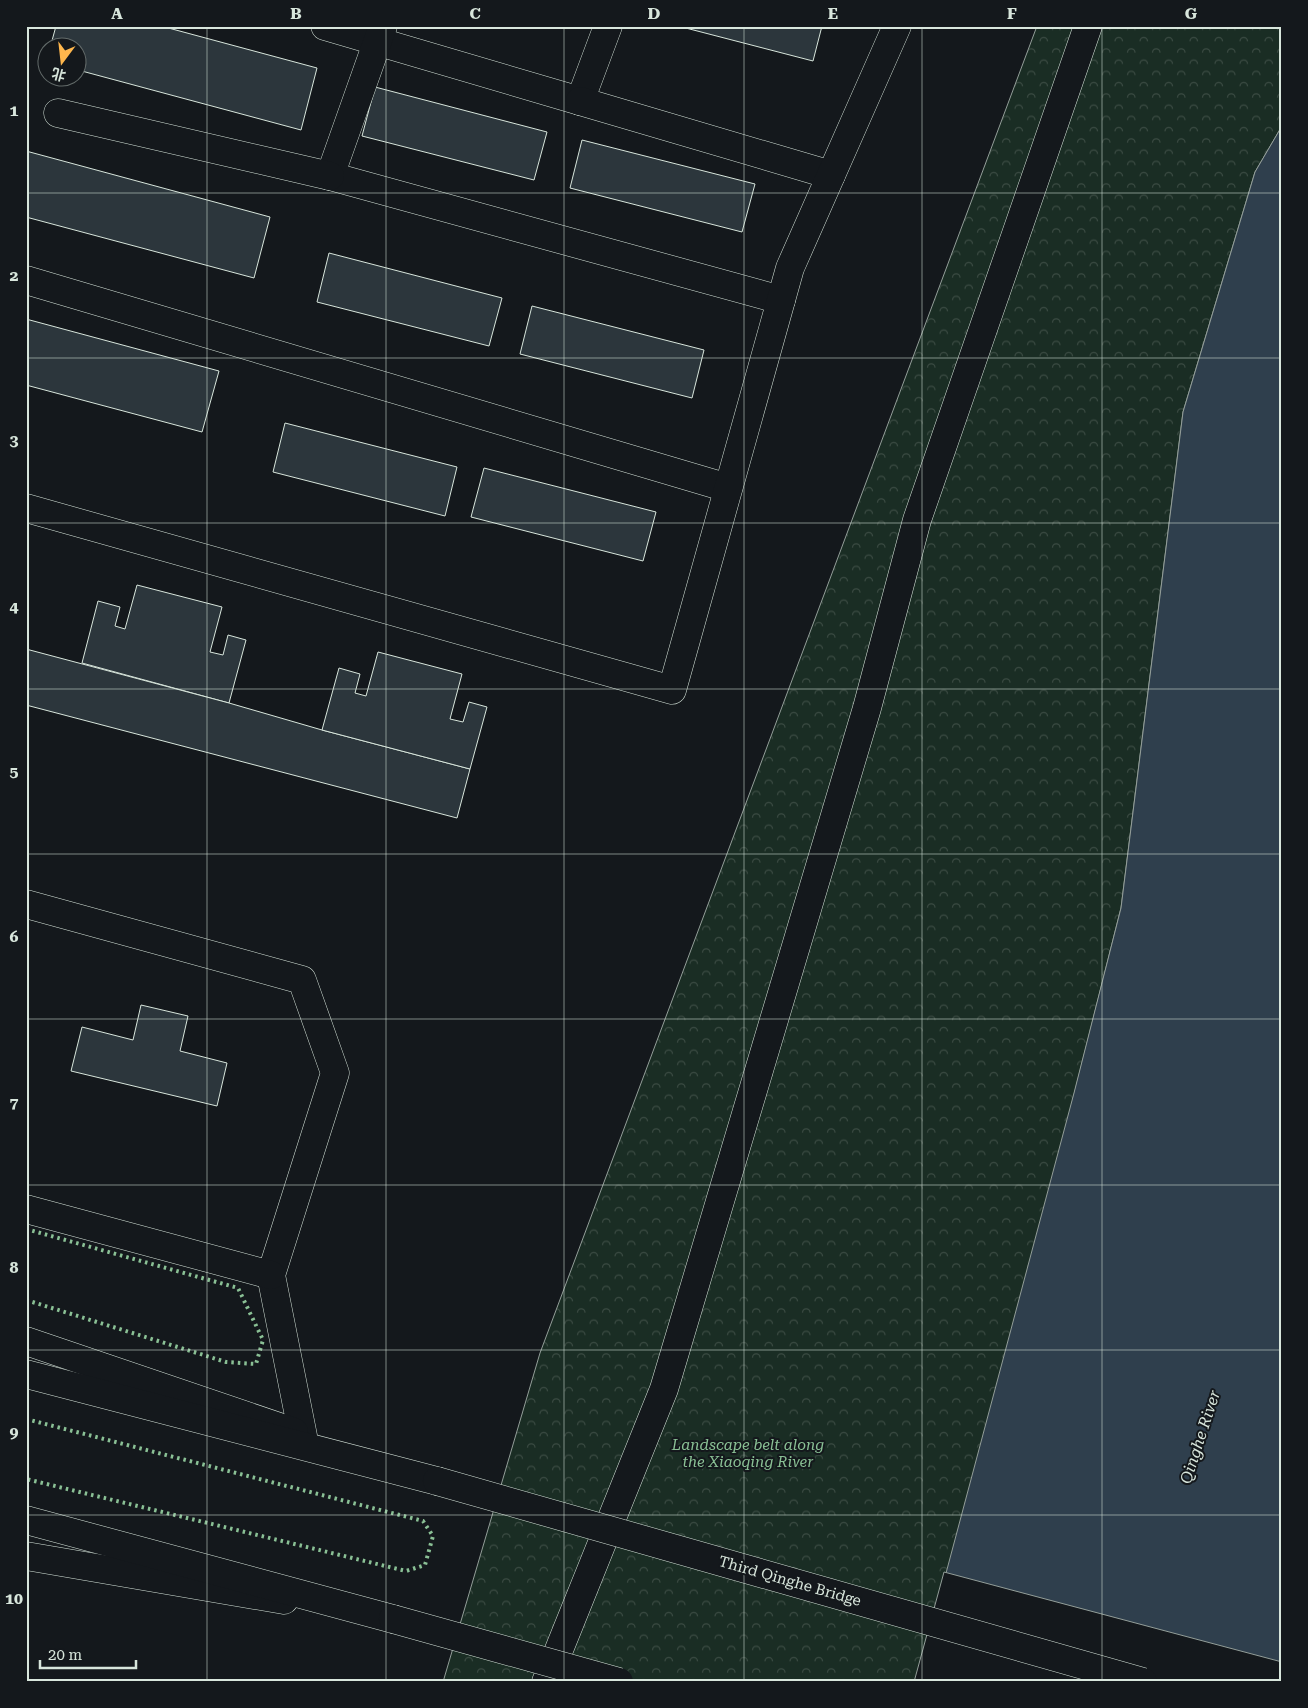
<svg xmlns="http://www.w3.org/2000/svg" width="1308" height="1708" font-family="'Roboto Serif','Noto Sans SC',serif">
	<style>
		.park { fill: url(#park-crowns); stroke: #939e99 }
		.water { fill: #2f3f4d; stroke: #939e99 }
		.pier { fill: #14181c; stroke: #939e99 }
		.building { fill: #2c363c; stroke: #d8e6dc }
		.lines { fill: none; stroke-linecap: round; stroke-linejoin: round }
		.minor-casing { stroke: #d8e6dc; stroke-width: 29 }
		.highway-casing { stroke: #d8e6dc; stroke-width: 29 }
		.minor { stroke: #14181c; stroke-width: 28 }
		.highway { stroke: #14181c; stroke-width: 28 }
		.highway-bridge-casing { stroke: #d8e6dc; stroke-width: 29; stroke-linecap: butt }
		.highway-bridge { stroke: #14181c; stroke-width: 28 }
		.hedge { stroke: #8ac095; stroke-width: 4; stroke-dasharray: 2.5 4; stroke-linecap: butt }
		.grid { fill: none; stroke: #d8e6dc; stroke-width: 1; stroke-opacity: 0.55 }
		.labels { text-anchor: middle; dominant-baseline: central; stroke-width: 4; stroke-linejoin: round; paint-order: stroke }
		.park-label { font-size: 15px; font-style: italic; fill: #8ac095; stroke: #14181c }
		.street-label { font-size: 15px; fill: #d8e6dc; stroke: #14181c }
		.water-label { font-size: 16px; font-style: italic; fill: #d8e6dc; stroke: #14181c }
		.neatline { fill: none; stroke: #d8e6dc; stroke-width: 2 }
		.grid-label { font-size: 16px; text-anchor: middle; font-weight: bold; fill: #d8e6dc }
	</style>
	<defs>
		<pattern id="park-crowns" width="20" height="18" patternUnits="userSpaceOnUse" patternTransform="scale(1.25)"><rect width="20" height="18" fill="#1a2d24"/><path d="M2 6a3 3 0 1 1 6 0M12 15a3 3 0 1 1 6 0" fill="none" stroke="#3b4b43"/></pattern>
	</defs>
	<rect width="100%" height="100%" fill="#14181c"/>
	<!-- park -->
	<path class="park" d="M 1037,26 L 1282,26 L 1282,126 L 1255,172 L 1183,412 L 1121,908 L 982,1461 L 920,1682 L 443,1682 L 540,1353 Z"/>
	<!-- water -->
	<path class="water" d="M 1282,126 L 1282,1682 L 917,1682 L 1074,1093 L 1121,908 L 1183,412 L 1255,172 Z"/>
	<!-- pier -->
	<path class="pier" d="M 944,1572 L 1282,1662 L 1282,1682 L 914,1682 Z"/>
	<!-- building -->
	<g class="building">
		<path d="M 56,26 L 161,26 L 317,68 L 301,130 L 78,70 L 78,48 L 50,48 Z"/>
		<path d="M 678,26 L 822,26 L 813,61 Z"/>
		<path d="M 375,87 L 547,132 L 534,180 L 362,136 Z"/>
		<path d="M 582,140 L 755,184 L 742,232 L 570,188 Z"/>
		<path d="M 26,151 L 270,217 L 254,278 L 26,217 Z"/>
		<path d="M 329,253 L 502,298 L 489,346 L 317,302 Z"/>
		<path d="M 532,306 L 704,350 L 692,398 L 520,354 Z"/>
		<path d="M 26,319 L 219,371 L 202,432 L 26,385 Z"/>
		<path d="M 285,423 L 457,467 L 445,516 L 273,472 Z"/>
		<path d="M 484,468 L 656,512 L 643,561 L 471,517 Z"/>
		<path d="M 137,585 L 222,607 L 210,652 L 223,655 L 228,635 L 246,640 L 229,703 L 82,663 L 98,601 L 120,607 L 115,626 L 125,629 Z"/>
		<path d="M 26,649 L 229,703 L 322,730 L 470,769 L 457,818 L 26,705 Z"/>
		<path d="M 378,652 L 462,674 L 450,719 L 463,722 L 469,702 L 487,707 L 470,769 L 322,730 L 339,668 L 360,674 L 355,693 L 366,696 Z"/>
		<path d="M 141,1005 L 188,1016 L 180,1051 L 227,1063 L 217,1106 L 71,1071 L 82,1027 L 133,1040 Z"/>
	</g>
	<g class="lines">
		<defs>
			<g id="minor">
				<path d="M 325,26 L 580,101 L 608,26"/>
				<path d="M 383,26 L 330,176 L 781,300"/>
				<path d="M 580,101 L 831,175"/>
				<path d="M 58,113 L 330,176"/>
				<path d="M 26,280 L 728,488"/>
				<path d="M 26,508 L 672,690 L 790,268 L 897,26"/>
				<path d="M 26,904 L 302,980 L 335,1073 L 271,1275 L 303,1436"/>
				<path d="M 26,1209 L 271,1275"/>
				<path d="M 26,1341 L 294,1432"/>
				<path d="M 26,1556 L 284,1600"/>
				<path d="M 546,1682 L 664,1389 L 867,708 L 917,520 L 1088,26"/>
			</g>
			<g id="highway">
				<path d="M 26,1374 L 437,1481"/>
				<path d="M 26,1520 L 393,1619"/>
			</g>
		</defs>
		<!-- minor casing -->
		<use href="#minor" class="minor-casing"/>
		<!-- highway casing -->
		<use href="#highway" class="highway-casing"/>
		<!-- minor -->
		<use href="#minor" class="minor"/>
		<!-- highway -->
		<use href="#highway" class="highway"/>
		<defs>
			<g id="highway-bridge">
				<path d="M 437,1481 L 1143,1682"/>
				<path d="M 393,1619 L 619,1682"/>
			</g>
		</defs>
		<!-- highway-bridge casing -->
		<use href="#highway-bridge" class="highway-bridge-casing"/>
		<!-- highway-bridge -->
		<use href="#highway-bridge" class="highway-bridge"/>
		<!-- hedge -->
		<g class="hedge">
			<path d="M 26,1229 L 238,1288 L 263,1340 L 256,1364 L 226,1362 L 26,1300"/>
			<path d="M 26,1419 L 423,1521 L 433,1536 L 425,1565 L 406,1571 L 26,1479"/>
		</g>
	</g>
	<!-- grid -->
	<path class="grid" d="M 207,26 L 207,1682M 386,26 L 386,1682M 564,26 L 564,1682M 744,26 L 744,1682M 922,26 L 922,1682M 1102,26 L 1102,1682M 26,193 L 1282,193M 26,358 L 1282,358M 26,523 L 1282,523M 26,689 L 1282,689M 26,854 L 1282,854M 26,1019 L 1282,1019M 26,1185 L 1282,1185M 26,1350 L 1282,1350M 26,1515 L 1282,1515"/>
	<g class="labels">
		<!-- park labels -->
		<g class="park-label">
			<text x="748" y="1445">Landscape belt along<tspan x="748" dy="17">the Xiaoqing River</tspan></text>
		</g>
		<!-- street labels -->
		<g class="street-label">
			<text transform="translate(790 1581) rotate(16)">Third Qinghe Bridge</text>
		</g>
		<!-- water labels -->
		<g class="water-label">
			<text transform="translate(1200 1437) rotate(-72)">Qinghe River</text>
		</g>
	</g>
	<!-- border -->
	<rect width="1308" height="1708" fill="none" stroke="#14181c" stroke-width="55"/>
	<!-- north arrow -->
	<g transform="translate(62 62) rotate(195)"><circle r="24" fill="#14181c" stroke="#626a69"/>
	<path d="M0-4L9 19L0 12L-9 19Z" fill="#ffb74d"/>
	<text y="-8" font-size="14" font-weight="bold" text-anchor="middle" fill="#d8e6dc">北</text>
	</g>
	<!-- scale -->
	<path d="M40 1660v8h96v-8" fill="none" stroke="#d8e6dc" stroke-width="2.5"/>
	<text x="48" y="1660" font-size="15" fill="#d8e6dc" stroke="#14181c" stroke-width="4" paint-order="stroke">20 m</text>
	<rect x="28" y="28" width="1252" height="1652" class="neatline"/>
	<g class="grid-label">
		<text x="117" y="19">A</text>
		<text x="296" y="19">B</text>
		<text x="475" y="19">C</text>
		<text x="654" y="19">D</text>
		<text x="833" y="19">E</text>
		<text x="1012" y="19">F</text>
		<text x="1191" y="19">G</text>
		<text x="14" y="116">1</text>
		<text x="14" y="281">2</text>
		<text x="14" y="446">3</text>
		<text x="14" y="612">4</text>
		<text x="14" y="777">5</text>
		<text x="14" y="942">6</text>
		<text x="14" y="1108">7</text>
		<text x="14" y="1273">8</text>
		<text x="14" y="1438">9</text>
		<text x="14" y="1604">10</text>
	</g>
</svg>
